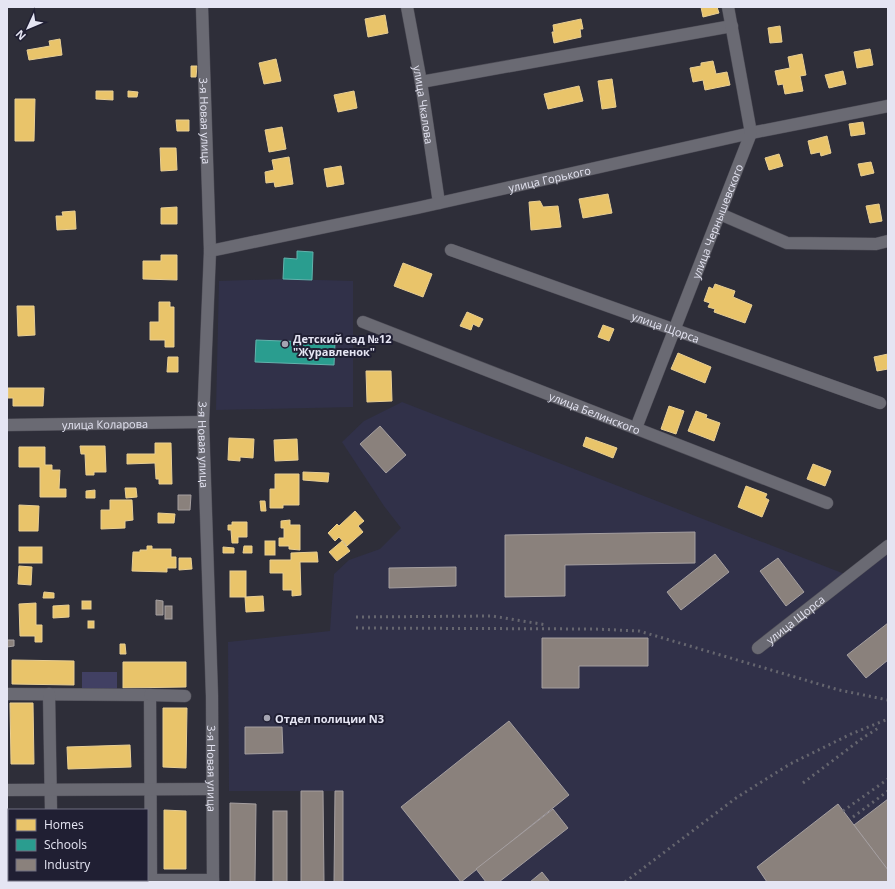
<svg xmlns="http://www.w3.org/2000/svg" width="895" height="889" font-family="'Open Sans',sans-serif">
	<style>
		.built { fill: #313149 }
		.green { fill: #414063 }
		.homes { fill: #e9c46a; stroke: #e8ce93 }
		.schools { fill: #2a9d8f; stroke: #62b3ad }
		.industry { fill: #8a817c; stroke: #a59fa0 }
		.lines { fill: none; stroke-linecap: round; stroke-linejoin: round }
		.minor-casing { stroke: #4d4c56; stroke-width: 13 }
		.minor { stroke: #6a6a73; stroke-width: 12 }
		.rail { stroke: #66666f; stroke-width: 3; stroke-dasharray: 2 4; stroke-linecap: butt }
		.poi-dot { fill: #a5a5b2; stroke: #201f33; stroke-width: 1.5 }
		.labels { text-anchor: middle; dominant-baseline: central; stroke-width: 4; stroke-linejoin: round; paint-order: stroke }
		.street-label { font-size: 11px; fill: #e5e5f3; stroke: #201f33 }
		.poi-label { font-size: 11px; font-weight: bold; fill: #e5e5f3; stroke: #201f33; text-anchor: start }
	</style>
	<rect width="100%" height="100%" fill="#2e2e39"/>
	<!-- built -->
	<g class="built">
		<path d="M 283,279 L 353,281 L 353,407 L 216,410 L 219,281 Z"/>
		<path d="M 402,402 L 855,578 L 888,553 L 888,882 L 343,882 L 343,791 L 229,791 L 228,642 L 330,631 L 334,574 L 349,560 L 380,549 L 401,528 L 384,506 L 342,442 L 364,421 Z"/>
	</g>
	<!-- green -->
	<rect class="green" x="82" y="672" width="35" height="20"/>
	<!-- homes -->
	<g class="homes">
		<path d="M 701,7 L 717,7 L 719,13 L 703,17 Z"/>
		<path d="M 385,15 L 388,33 L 368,37 L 365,19 Z"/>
		<path d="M 581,19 L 583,29 L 580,29 L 581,37 L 554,43 L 552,32 L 554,32 L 553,25 Z"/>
		<path d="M 780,26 L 782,42 L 770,43 L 768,28 Z"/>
		<path d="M 60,39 L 62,55 L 29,60 L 27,50 L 50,46 L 49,41 Z"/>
		<path d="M 870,49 L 873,65 L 857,68 L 854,52 Z"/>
		<path d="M 802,54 L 806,75 L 800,76 L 803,91 L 785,94 L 783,84 L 778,85 L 775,71 L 790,68 L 788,57 Z"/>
		<path d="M 276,59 L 281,81 L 264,84 L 259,63 Z"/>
		<path d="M 713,61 L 716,74 L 727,72 L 730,85 L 705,90 L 703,80 L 693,82 L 690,68 L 701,66 L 701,63 Z"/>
		<path d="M 191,66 L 197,66 L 196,77 L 191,77 Z"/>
		<path d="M 843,71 L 846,84 L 829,88 L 825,75 Z"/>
		<path d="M 612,79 L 616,107 L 602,109 L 598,81 Z"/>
		<path d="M 579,86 L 583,101 L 548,109 L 544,94 Z"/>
		<path d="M 96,91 L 113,91 L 113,100 L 96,99 Z"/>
		<path d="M 128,91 L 138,92 L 137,97 L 128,97 Z"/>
		<path d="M 354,91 L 357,108 L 338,112 L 334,95 Z"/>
		<path d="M 15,99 L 35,99 L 34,141 L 15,141 Z"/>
		<path d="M 176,120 L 189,120 L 189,131 L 177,131 Z"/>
		<path d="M 863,122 L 865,134 L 851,136 L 849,124 Z"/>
		<path d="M 282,127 L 286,149 L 269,152 L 265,130 Z"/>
		<path d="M 827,136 L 831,153 L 821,156 L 820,152 L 811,154 L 808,141 Z"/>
		<path d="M 160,148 L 176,148 L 177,170 L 161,171 Z"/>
		<path d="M 779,154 L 783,166 L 769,170 L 765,158 Z"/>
		<path d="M 289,157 L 293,184 L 275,187 L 274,182 L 266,183 L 265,172 L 274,170 L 272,160 Z"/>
		<path d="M 871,162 L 874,173 L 861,176 L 858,164 Z"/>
		<path d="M 341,166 L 344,184 L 327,187 L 324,169 Z"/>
		<path d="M 608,194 L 612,213 L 583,218 L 579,199 Z"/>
		<path d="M 540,201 L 543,207 L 558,206 L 561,227 L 531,230 L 529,202 Z"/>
		<path d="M 879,204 L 882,221 L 870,223 L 866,206 Z"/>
		<path d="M 177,207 L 177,224 L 161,224 L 161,208 Z"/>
		<path d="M 75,211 L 76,229 L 57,230 L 56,216 L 63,216 L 62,212 Z"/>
		<path d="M 161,255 L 177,255 L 177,280 L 143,279 L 143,261 L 161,261 Z"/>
		<path d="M 403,263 L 432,274 L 423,297 L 394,286 Z"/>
		<path d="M 715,284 L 735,291 L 733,297 L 752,305 L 745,323 L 714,312 L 715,309 L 708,307 L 710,303 L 704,301 L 709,287 L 713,289 Z"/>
		<path d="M 159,302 L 170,302 L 170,307 L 174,307 L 174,347 L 165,347 L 165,340 L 150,340 L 150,322 L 159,322 Z"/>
		<path d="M 17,306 L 34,306 L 35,335 L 18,336 Z"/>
		<path d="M 467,312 L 483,319 L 479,327 L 473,324 L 471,330 L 460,326 Z"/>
		<path d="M 603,325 L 614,329 L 609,341 L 598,337 Z"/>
		<path d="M 678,353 L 711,367 L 705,383 L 671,369 Z"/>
		<path d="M 888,354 L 888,369 L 877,371 L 874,357 Z"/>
		<path d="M 168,357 L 178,357 L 178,372 L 167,372 Z"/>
		<path d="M 366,371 L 391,371 L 392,401 L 367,402 Z"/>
		<path d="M 8,388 L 44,388 L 43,406 L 13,406 L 13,398 L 8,398 Z"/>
		<path d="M 669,406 L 684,411 L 676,434 L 661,429 Z"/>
		<path d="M 696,411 L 707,415 L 706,418 L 720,423 L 714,441 L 688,431 Z"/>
		<path d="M 586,437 L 617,448 L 613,458 L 583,446 Z"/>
		<path d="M 229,438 L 254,439 L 253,458 L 240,457 L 240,461 L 228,460 Z"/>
		<path d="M 297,439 L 298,460 L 275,461 L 274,440 Z"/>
		<path d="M 155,443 L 171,443 L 172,484 L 159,484 L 159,479 L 156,479 L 155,463 L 127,464 L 127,454 L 155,454 Z"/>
		<path d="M 80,446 L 105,446 L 106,472 L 94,472 L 94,475 L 86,475 L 85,454 L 81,454 Z"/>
		<path d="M 19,447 L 45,447 L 45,465 L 52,465 L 52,470 L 60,470 L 59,489 L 66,489 L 66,497 L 40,497 L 40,467 L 19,467 Z"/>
		<path d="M 813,464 L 831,471 L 825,486 L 807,479 Z"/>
		<path d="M 303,472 L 329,473 L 328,482 L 303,480 Z"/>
		<path d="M 275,474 L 299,474 L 299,505 L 283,505 L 283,508 L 270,508 L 270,489 L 275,489 Z"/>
		<path d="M 746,486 L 767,494 L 765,498 L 769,500 L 762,517 L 738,507 Z"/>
		<path d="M 125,488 L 136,488 L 137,497 L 126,498 Z"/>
		<path d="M 95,490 L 95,498 L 86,498 L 86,491 Z"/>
		<path d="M 110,500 L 132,500 L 133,520 L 125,521 L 125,528 L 101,529 L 101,510 L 110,510 Z"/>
		<path d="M 260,501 L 265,501 L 266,511 L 261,511 Z"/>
		<path d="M 19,505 L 39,506 L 38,531 L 19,531 Z"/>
		<path d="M 355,511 L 364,521 L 358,526 L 363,532 L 347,546 L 339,537 L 335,541 L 328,533 L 337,524 L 339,526 Z"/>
		<path d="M 158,513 L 175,514 L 174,523 L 158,523 Z"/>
		<path d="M 290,520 L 290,525 L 300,525 L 300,550 L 289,549 L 289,546 L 279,546 L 279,538 L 284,538 L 284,528 L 281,528 L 281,521 Z"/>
		<path d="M 232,522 L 247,522 L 247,537 L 238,537 L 238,543 L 232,543 L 231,530 L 228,530 L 228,525 L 232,525 Z"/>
		<rect x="265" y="541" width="10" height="14"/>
		<path d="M 342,541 L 350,551 L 337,561 L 329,552 Z"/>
		<path d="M 147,546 L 152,546 L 152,549 L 171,549 L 171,557 L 176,557 L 176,568 L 167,568 L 167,572 L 132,571 L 133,552 L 140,552 L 140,550 L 147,550 Z"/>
		<path d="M 244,546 L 252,546 L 252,553 L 243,553 Z"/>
		<rect x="19" y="547" width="23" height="16"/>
		<path d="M 223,547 L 234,548 L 234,553 L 223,553 Z"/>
		<path d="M 317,552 L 318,562 L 300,562 L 301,595 L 292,596 L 292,590 L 283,590 L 283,573 L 270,573 L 270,560 L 291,560 L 291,553 Z"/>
		<path d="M 179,558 L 191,558 L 192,569 L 179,570 Z"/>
		<path d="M 19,566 L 32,567 L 31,585 L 18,584 Z"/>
		<rect x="230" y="571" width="16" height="26"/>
		<path d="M 44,592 L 54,593 L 54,598 L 43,598 Z"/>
		<path d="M 263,596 L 264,611 L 246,612 L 245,597 Z"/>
		<rect x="82" y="601" width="9" height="8"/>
		<path d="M 36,603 L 36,625 L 42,625 L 42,642 L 35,642 L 35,636 L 20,636 L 19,604 Z"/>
		<path d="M 69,605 L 69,617 L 53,618 L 53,606 Z"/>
		<rect x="88" y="621" width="6" height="7"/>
		<path d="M 120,644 L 125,644 L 126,654 L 120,654 Z"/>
		<path d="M 12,660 L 74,661 L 74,685 L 12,684 Z"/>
		<path d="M 123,662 L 186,662 L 186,687 L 123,688 Z"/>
		<path d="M 10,703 L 33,703 L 34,764 L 11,764 Z"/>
		<path d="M 163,708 L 187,708 L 186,768 L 163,767 Z"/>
		<path d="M 130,745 L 131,767 L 68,769 L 67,747 Z"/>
		<path d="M 164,810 L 186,811 L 186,869 L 164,869 Z"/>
	</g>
	<!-- schools -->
	<g class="schools">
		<path d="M 297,251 L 313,252 L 312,280 L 283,279 L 284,258 L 297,259 Z"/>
		<path d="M 256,340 L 335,343 L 334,365 L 255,362 Z"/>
	</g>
	<!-- industry -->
	<g class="industry">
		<path d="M 380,426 L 406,455 L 386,473 L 360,444 Z"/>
		<path d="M 178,495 L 191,495 L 190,510 L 178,510 Z"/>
		<path d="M 695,532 L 695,563 L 565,565 L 565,596 L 505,597 L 505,535 Z"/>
		<path d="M 715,554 L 729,572 L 681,610 L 667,592 Z"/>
		<path d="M 778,558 L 804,592 L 786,606 L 760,571 Z"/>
		<path d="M 456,567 L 456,586 L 389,588 L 389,568 Z"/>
		<path d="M 156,600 L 163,601 L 163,615 L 156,615 Z"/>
		<rect x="165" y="606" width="7" height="13"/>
		<path d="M 888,623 L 888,660 L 866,678 L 847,655 Z"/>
		<path d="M 542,638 L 648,638 L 648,666 L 579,666 L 579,688 L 542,688 Z"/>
		<path d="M 7,640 L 14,640 L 14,646 L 7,647 Z"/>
		<path d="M 509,721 L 569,795 L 461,882 L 401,807 Z"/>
		<path d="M 245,727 L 282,727 L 283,753 L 245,754 Z"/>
		<path d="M 301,791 L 323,791 L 324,882 L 301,882 Z"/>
		<path d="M 335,791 L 343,791 L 343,882 L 334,882 Z"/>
		<path d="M 888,799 L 888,870 L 854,825 Z"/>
		<path d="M 230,803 L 256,804 L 255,882 L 230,882 Z"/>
		<path d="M 838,804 L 888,870 L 888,882 L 767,882 L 757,867 Z"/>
		<path d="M 553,809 L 568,828 L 499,882 L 486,882 L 476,869 Z"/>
		<rect x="273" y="811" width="14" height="71"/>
		<path d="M 542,872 L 550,882 L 530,882 Z"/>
	</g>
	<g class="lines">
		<defs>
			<g id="minor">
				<path id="s1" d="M 202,7 L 210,251 L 203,422 L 212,696 L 213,882"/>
				<path id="s2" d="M 407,7 L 421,82 L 439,203"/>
				<path d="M 421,82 L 732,26"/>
				<path d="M 720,214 L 787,243 L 876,244 L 888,241"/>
				<path id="s3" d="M 451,250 L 880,403"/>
				<path id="s4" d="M 210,251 L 417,208 L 751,133 L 888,106"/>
				<path id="s5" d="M 363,322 L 827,503"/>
				<path id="s6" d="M 7,425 L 203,422"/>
				<path id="s7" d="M 636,428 L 751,133 L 728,7"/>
				<path id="s8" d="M 758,648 L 888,546"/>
				<path d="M 7,694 L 150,695 L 151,880 L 97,880"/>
				<path d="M 49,694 L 51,810"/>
				<path d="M 150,695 L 185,696"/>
				<path d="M 7,790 L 212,789"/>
				<path d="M 7,879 L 9,879"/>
				<path d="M 151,880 L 213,880"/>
			</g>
		</defs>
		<!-- minor casing -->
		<use href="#minor" class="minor-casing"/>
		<!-- minor -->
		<use href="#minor" class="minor"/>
		<!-- rail -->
		<g class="rail">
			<path d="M 356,617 L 492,616 L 547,625"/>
			<path d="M 356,628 L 595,629 L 639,631 L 839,690 L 888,700"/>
			<path d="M 803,783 L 864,737 L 880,727"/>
			<path d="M 843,811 L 888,779"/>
			<path d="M 853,817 L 888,791"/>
			<path d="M 625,882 L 736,798 L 790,764 L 851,734 L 888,719"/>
		</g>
	</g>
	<!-- markers -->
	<g class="poi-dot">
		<circle cx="285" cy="344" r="4"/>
		<circle cx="267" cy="718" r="4"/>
	</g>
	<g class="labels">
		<!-- street labels -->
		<g class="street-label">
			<text stroke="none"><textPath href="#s2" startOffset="99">улица Чкалова</textPath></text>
			<text stroke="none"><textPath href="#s1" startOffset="114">3-я Новая улица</textPath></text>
			<text stroke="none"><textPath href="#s4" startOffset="347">улица Горького</textPath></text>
			<text stroke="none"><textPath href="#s7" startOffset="222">улица Чернышевского</textPath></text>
			<text stroke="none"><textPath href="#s3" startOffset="228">улица Щорса</textPath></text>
			<text stroke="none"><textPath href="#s5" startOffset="249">улица Белинского</textPath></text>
			<text stroke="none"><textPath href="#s6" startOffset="98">улица Коларова</textPath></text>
			<text stroke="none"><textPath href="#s1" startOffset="438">3-я Новая улица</textPath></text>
			<text stroke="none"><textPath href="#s8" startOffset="47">улица Щорса</textPath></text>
			<text stroke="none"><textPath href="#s1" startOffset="762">3-я Новая улица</textPath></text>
		</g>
		<!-- poi labels -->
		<g class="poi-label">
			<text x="293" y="338">Детский сад №12<tspan x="293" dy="13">"Журавленок"</tspan></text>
			<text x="275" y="718">Отдел полиции N3</text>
		</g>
	</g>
	<!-- border -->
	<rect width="895" height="889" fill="none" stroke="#e5e5f3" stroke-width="16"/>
	<!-- legend -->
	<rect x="8" y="809" width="140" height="72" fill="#201f33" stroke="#6f6e80"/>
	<rect x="16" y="819" width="20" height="12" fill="#e9c46a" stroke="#6f6e80"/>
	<text x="44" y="829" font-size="12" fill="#e5e5f3">Homes</text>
	<rect x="16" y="839" width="20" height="12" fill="#2a9d8f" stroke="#6f6e80"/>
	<text x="44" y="849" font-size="12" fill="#e5e5f3">Schools</text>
	<rect x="16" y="859" width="20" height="12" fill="#8a817c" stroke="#6f6e80"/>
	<text x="44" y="869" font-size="12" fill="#e5e5f3">Industry</text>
	<!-- north arrow -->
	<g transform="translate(28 28) rotate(226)" stroke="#201f33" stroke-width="3" paint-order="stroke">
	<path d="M0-3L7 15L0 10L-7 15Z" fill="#e5e5f3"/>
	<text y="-6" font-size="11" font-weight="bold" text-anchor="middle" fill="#e5e5f3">N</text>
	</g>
</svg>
